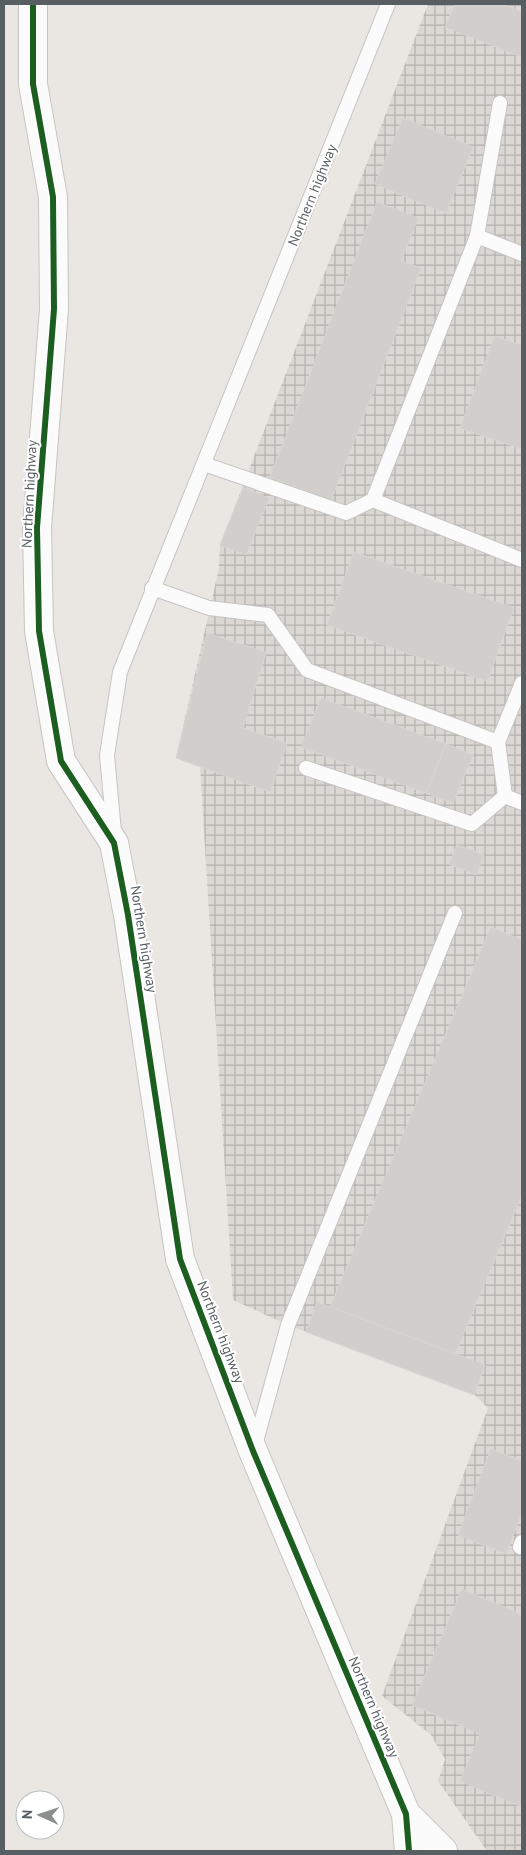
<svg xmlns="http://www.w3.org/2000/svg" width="526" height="1855" font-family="'PT Sans',sans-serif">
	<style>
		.industrial { fill: url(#industrial-grid) }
		.building { fill: #d1cecc; stroke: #d9d5d2 }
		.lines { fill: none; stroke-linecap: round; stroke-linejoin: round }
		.lane-casing { stroke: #c5c5c4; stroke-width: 16 }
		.street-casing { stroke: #c5c5c4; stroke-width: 30 }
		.lane { stroke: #fcfbfb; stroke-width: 14 }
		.street { stroke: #fcfbfb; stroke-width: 28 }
		.cycleway-casing { stroke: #fff; stroke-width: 9 }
		.cycleway { stroke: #1b5e20; stroke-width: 6 }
		.labels { text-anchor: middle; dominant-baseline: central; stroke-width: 4; stroke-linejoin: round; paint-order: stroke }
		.street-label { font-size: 14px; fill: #585f62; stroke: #fff }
	</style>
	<defs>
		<pattern id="industrial-grid" width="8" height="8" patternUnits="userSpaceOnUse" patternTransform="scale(1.25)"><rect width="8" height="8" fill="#dbd7d3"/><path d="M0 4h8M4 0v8" fill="none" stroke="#b4b2af"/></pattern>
	</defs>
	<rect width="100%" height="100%" fill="#eae6e2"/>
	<!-- industrial -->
	<path class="industrial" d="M 428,4 L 522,4 L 522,1851 L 487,1851 L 438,1781 L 445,1759 L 431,1735 L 382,1696 L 488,1408 L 474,1394 L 288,1325 L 233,1300 L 200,767 L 176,758 L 219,568 L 220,545 Z"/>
	<!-- building -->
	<g class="building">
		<path d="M 455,4 L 502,4 L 522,12 L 522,57 L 445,27 Z"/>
		<path d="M 403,118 L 473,147 L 446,213 L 375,184 Z"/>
		<path d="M 377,202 L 418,218 L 401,261 L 421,268 L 331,500 L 270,477 Z"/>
		<path d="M 495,336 L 522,346 L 522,449 L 460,428 Z"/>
		<path d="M 243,488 L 269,498 L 246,555 L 220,545 Z"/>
		<path d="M 354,552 L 514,608 L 487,681 L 327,625 Z"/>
		<path d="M 207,633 L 266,652 L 243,728 L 287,743 L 270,792 L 176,758 Z"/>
		<path d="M 321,698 L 446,744 L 426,793 L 301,747 Z"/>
		<path d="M 446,744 L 473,755 L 453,803 L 426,793 Z"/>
		<path d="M 457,845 L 484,855 L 476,875 L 449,864 Z"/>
		<path d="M 491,927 L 522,940 L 522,1195 L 455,1354 L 330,1307 Z"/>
		<path d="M 317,1302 L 485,1365 L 474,1395 L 306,1332 Z"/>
		<path d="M 491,1449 L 522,1461 L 522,1512 L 506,1554 L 458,1535 Z"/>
		<path d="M 462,1589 L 522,1615 L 522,1807 L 460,1781 L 480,1734 L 412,1705 Z"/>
	</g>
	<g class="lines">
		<defs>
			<g id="lane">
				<path d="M 477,236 L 522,254"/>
				<path d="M 204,464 L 346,513 L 373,500 L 522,560"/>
				<path d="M 373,500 L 477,236 L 500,103"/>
				<path d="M 152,588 L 209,608 L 268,615 L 307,670 L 498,742 L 522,683"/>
				<path d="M 306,768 L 472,824 L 505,796 L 498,742"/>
				<path d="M 505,796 L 522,803"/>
				<path d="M 114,832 L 107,755 L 120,672 L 388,4"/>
				<path d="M 255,1445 L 288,1325 L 455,913"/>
				<path d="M 520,1547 L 522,1542"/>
			</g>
			<g id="street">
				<path d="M 33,4 L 33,84 L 53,197 L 54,309 L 37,528 L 39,631 L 61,761 L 114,843 L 128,915 L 180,1259 L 253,1451 L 406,1814 L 409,1851"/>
				<path d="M 406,1814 L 443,1851"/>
			</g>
		</defs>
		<!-- lane casing -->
		<use href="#lane" class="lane-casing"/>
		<!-- street casing -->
		<use href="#street" class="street-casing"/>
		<!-- lane -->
		<use href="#lane" class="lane"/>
		<!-- street -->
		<use href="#street" class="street"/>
		<defs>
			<path id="cycleway" d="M 33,4 L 33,84 L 53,197 L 54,309 L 37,528 L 39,631 L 61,761 L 114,843 L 128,915 L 180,1259 L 253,1451 L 406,1814 L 409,1851"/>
		</defs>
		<!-- cycleway casing -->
		<use href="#cycleway" class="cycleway-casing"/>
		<!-- cycleway -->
		<use href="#cycleway" class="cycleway"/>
	</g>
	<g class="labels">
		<!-- street labels -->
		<g class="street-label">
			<text transform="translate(312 195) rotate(-68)">Northern highway</text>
			<text transform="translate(29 494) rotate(-87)">Northern highway</text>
			<text transform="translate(144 939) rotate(81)">Northern highway</text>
			<text transform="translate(221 1332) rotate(69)">Northern highway</text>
			<text transform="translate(374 1707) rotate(67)">Northern highway</text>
		</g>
	</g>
	<!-- border -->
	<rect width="526" height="1855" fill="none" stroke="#585f62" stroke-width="10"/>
	<!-- north arrow -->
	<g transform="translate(40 1815) rotate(273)"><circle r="24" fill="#ffffff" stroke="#bcbfc0"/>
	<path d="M0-4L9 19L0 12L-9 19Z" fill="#8b8e8f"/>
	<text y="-8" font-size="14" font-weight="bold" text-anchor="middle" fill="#585f62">N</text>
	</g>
</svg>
